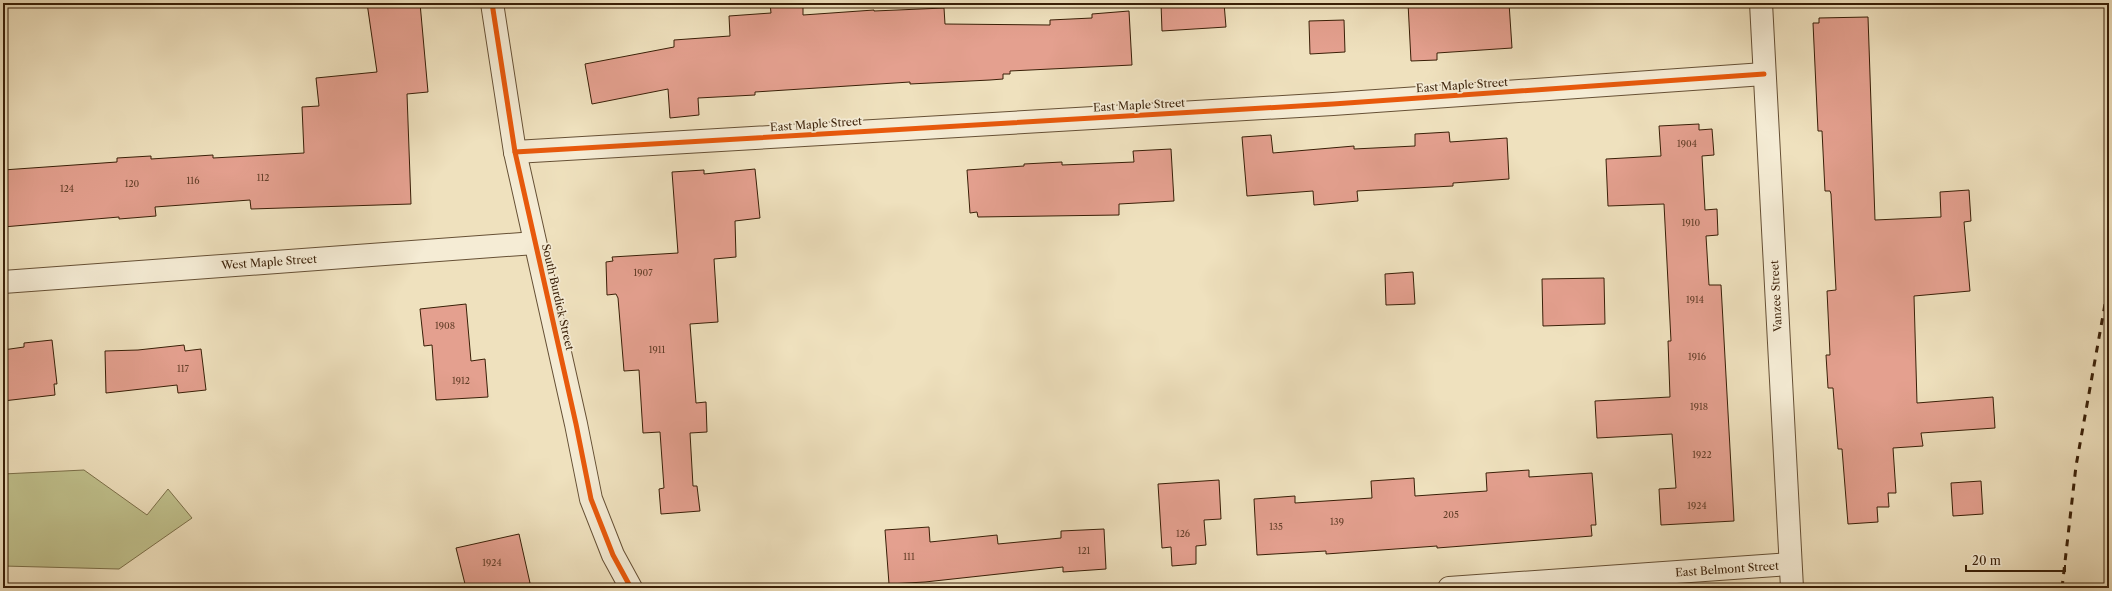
<svg xmlns="http://www.w3.org/2000/svg" width="2112" height="591" font-family="'Libre Caslon Text',serif">
	<style>
		.green { fill: #c0c18d; stroke: #7c704a }
		.building { fill: #e4a08f; stroke: #391f07 }
		.lines { fill: none; stroke-linecap: round; stroke-linejoin: round }
		.street-casing { stroke: #665035; stroke-width: 24 }
		.street { stroke: #f5ecd5; stroke-width: 22 }
		.rail { stroke: #391f07; stroke-width: 3; stroke-dasharray: 7 7; stroke-linecap: butt }
		.cycleway-casing { stroke: #f5ecd5; stroke-width: 8 }
		.cycleway { stroke: #e8590c; stroke-width: 5 }
		.labels { text-anchor: middle; dominant-baseline: central; stroke-width: 3.5; stroke-linejoin: round; paint-order: stroke }
		.number-label { font-size: 9px; fill: #643f29 }
		.street-label { font-size: 11px; fill: #391f07; stroke: #f5ecd5 }
	</style>
	<rect width="100%" height="100%" fill="#efe1be"/>
	<filter id="stains"><feTurbulence type="fractalNoise" baseFrequency=".005" numOctaves="4"/><feColorMatrix values="0 0 0 0 .2 0 0 0 0 .09 0 0 0 0 .02 0 0 0 .5 -.17"/></filter>
	<radialGradient id="worn" r=".72"><stop offset=".6" stop-color="#630" stop-opacity="0"/><stop offset="1" stop-color="#630" stop-opacity=".3"/></radialGradient>
	<!-- green -->
	<path class="green" d="M 84,470 L 147,515 L 168,489 L 192,518 L 119,569 L 3,566 L 3,474 Z"/>
	<!-- building -->
	<g class="building">
		<path d="M 367,3 L 420,3 L 428,92 L 407,94 L 411,204 L 251,209 L 250,200 L 155,207 L 156,216 L 119,219 L 119,217 L 3,227 L 3,170 L 117,162 L 117,158 L 151,156 L 151,159 L 213,155 L 213,158 L 304,153 L 302,107 L 319,106 L 316,78 L 377,72 Z"/>
		<path d="M 770,3 L 803,3 L 803,15 L 874,10 L 874,11 L 944,8 L 945,24 L 1050,25 L 1050,20 L 1092,18 L 1092,14 L 1129,11 L 1132,65 L 1010,71 L 1010,74 L 1003,74 L 1003,79 L 990,80 L 910,84 L 910,82 L 755,92 L 755,95 L 698,98 L 699,115 L 670,118 L 668,89 L 592,104 L 585,64 L 674,47 L 674,40 L 730,36 L 729,16 L 771,13 Z"/>
		<path d="M 1161,3 L 1224,3 L 1226,27 L 1162,31 Z"/>
		<path d="M 1408,3 L 1509,3 L 1512,48 L 1437,53 L 1437,60 L 1411,61 Z"/>
		<path d="M 1868,17 L 1875,220 L 1941,217 L 1940,192 L 1969,190 L 1971,221 L 1964,222 L 1970,291 L 1914,296 L 1917,403 L 1993,397 L 1995,428 L 1921,433 L 1923,446 L 1893,448 L 1896,493 L 1888,493 L 1889,507 L 1877,507 L 1878,522 L 1848,524 L 1842,449 L 1838,449 L 1833,388 L 1828,388 L 1826,355 L 1830,355 L 1827,291 L 1836,290 L 1831,194 L 1830,191 L 1825,191 L 1822,131 L 1818,131 L 1813,23 L 1819,23 L 1819,18 Z"/>
		<path d="M 1344,20 L 1345,52 L 1310,54 L 1309,21 Z"/>
		<path d="M 1699,124 L 1699,130 L 1712,129 L 1714,155 L 1702,156 L 1705,210 L 1717,209 L 1718,235 L 1706,236 L 1709,285 L 1721,285 L 1734,521 L 1661,525 L 1659,489 L 1676,488 L 1672,434 L 1597,438 L 1595,401 L 1670,397 L 1668,341 L 1671,341 L 1664,204 L 1608,206 L 1606,159 L 1661,156 L 1659,126 Z"/>
		<path d="M 1449,132 L 1450,142 L 1507,138 L 1509,179 L 1453,183 L 1453,186 L 1357,191 L 1358,201 L 1314,205 L 1313,191 L 1247,196 L 1242,137 L 1271,135 L 1273,153 L 1354,146 L 1354,149 L 1415,146 L 1415,134 Z"/>
		<path d="M 1171,149 L 1174,201 L 1119,204 L 1119,215 L 978,217 L 977,212 L 970,213 L 967,170 L 1024,166 L 1024,164 L 1062,162 L 1062,165 L 1134,162 L 1133,151 Z"/>
		<path d="M 755,169 L 760,218 L 735,221 L 736,257 L 714,259 L 718,322 L 690,324 L 696,403 L 706,402 L 707,432 L 690,433 L 693,486 L 697,486 L 700,511 L 661,514 L 659,489 L 664,488 L 660,432 L 643,433 L 639,370 L 624,371 L 618,298 L 616,294 L 607,295 L 606,262 L 613,261 L 612,257 L 678,253 L 672,172 L 704,170 L 704,174 Z"/>
		<path d="M 1413,272 L 1415,304 L 1386,305 L 1385,274 Z"/>
		<path d="M 1604,278 L 1605,324 L 1543,326 L 1542,279 Z"/>
		<path d="M 466,304 L 471,361 L 485,359 L 488,397 L 436,400 L 432,345 L 424,346 L 420,309 Z"/>
		<path d="M 52,340 L 57,384 L 54,384 L 55,395 L 3,401 L 3,350 L 24,347 L 24,343 Z"/>
		<path d="M 184,345 L 185,351 L 201,349 L 206,390 L 178,393 L 177,385 L 106,393 L 105,351 L 138,350 Z"/>
		<path d="M 1529,470 L 1529,477 L 1592,473 L 1596,525 L 1591,525 L 1592,536 L 1437,548 L 1437,546 L 1326,554 L 1326,551 L 1257,555 L 1254,499 L 1295,496 L 1295,503 L 1372,498 L 1371,481 L 1414,478 L 1415,496 L 1487,491 L 1486,473 Z"/>
		<path d="M 1219,480 L 1221,519 L 1204,520 L 1206,545 L 1196,546 L 1196,564 L 1172,566 L 1171,547 L 1162,548 L 1158,484 Z"/>
		<path d="M 1981,481 L 1983,514 L 1953,516 L 1951,483 Z"/>
		<path d="M 929,527 L 930,542 L 997,535 L 998,544 L 1061,538 L 1061,531 L 1104,529 L 1106,569 L 1063,572 L 1063,567 L 925,582 L 889,584 L 885,530 Z"/>
		<path d="M 519,534 L 530,583 L 512,588 L 466,588 L 456,548 Z"/>
	</g>
	<g class="lines">
		<defs>
			<g id="street">
				<path d="M 492,3 L 515,152 L 576,424 L 591,499 L 613,555 L 631,588"/>
				<path d="M 1761,3 L 1792,588"/>
				<path d="M 515,152 L 1333,104 L 1764,74"/>
				<path d="M 3,282 L 535,243"/>
				<path d="M 1449,588 L 1790,564"/>
			</g>
		</defs>
		<!-- street casing -->
		<use href="#street" class="street-casing"/>
		<!-- street -->
		<use href="#street" class="street"/>
		<!-- rail -->
		<path class="rail" d="M 2062,588 L 2076,466 L 2109,282"/>
		<defs>
			<g id="cycleway">
				<path d="M 492,3 L 515,152 L 576,424 L 591,499 L 613,555 L 631,588"/>
				<path d="M 515,152 L 1333,104 L 1764,74"/>
			</g>
		</defs>
		<!-- cycleway casing -->
		<use href="#cycleway" class="cycleway-casing"/>
		<!-- cycleway -->
		<use href="#cycleway" class="cycleway"/>
	</g>
	<g class="labels">
		<!-- number labels -->
		<g class="number-label">
			<text x="1687" y="143">1904</text>
			<text x="263" y="177">112</text>
			<text x="193" y="180">116</text>
			<text x="132" y="183">120</text>
			<text x="67" y="188">124</text>
			<text x="1691" y="222">1910</text>
			<text x="643" y="272">1907</text>
			<text x="1695" y="299">1914</text>
			<text x="445" y="325">1908</text>
			<text x="657" y="349">1911</text>
			<text x="1697" y="356">1916</text>
			<text x="183" y="368">117</text>
			<text x="461" y="380">1912</text>
			<text x="1699" y="406">1918</text>
			<text x="1702" y="454">1922</text>
			<text x="1697" y="505">1924</text>
			<text x="1451" y="514">205</text>
			<text x="1337" y="521">139</text>
			<text x="1276" y="526">135</text>
			<text x="1183" y="533">126</text>
			<text x="1084" y="550">121</text>
			<text x="909" y="556">111</text>
			<text x="492" y="562">1924</text>
		</g>
		<!-- street labels -->
		<g class="street-label">
			<text transform="translate(1462 85) rotate(-4)">East Maple Street</text>
			<text transform="translate(1139 105) rotate(-3)">East Maple Street</text>
			<text transform="translate(816 124) rotate(-4)">East Maple Street</text>
			<text transform="translate(269 262) rotate(-4)">West Maple Street</text>
			<text transform="translate(1776 296) rotate(-93)">Vanzee Street</text>
			<text transform="translate(558 297) rotate(77)">South Burdick Street</text>
			<text transform="translate(1727 569) rotate(-4)">East Belmont Street</text>
		</g>
	</g>
	<!-- margin -->
	<rect width="2112" height="591" fill="none" stroke="#efe1be" stroke-width="16"/>
	<rect x="4" y="4" width="2104" height="583" fill="none" stroke="#391f07" stroke-width="2"/>
	<rect x="8" y="8" width="2096" height="575" fill="none" stroke="#391f07"/>
	<!-- scale -->
	<path d="M1966 565v6h99v-6" fill="none" stroke="#391f07" stroke-width="2"/>
	<text x="1972" y="565" font-size="12" fill="#391f07" stroke="#f5ecd5" stroke-width="3" paint-order="stroke">20 m</text>
	<rect width="100%" height="100%" filter="url(#stains)"/>
	<rect width="100%" height="100%" fill="url(#worn)"/>
</svg>
